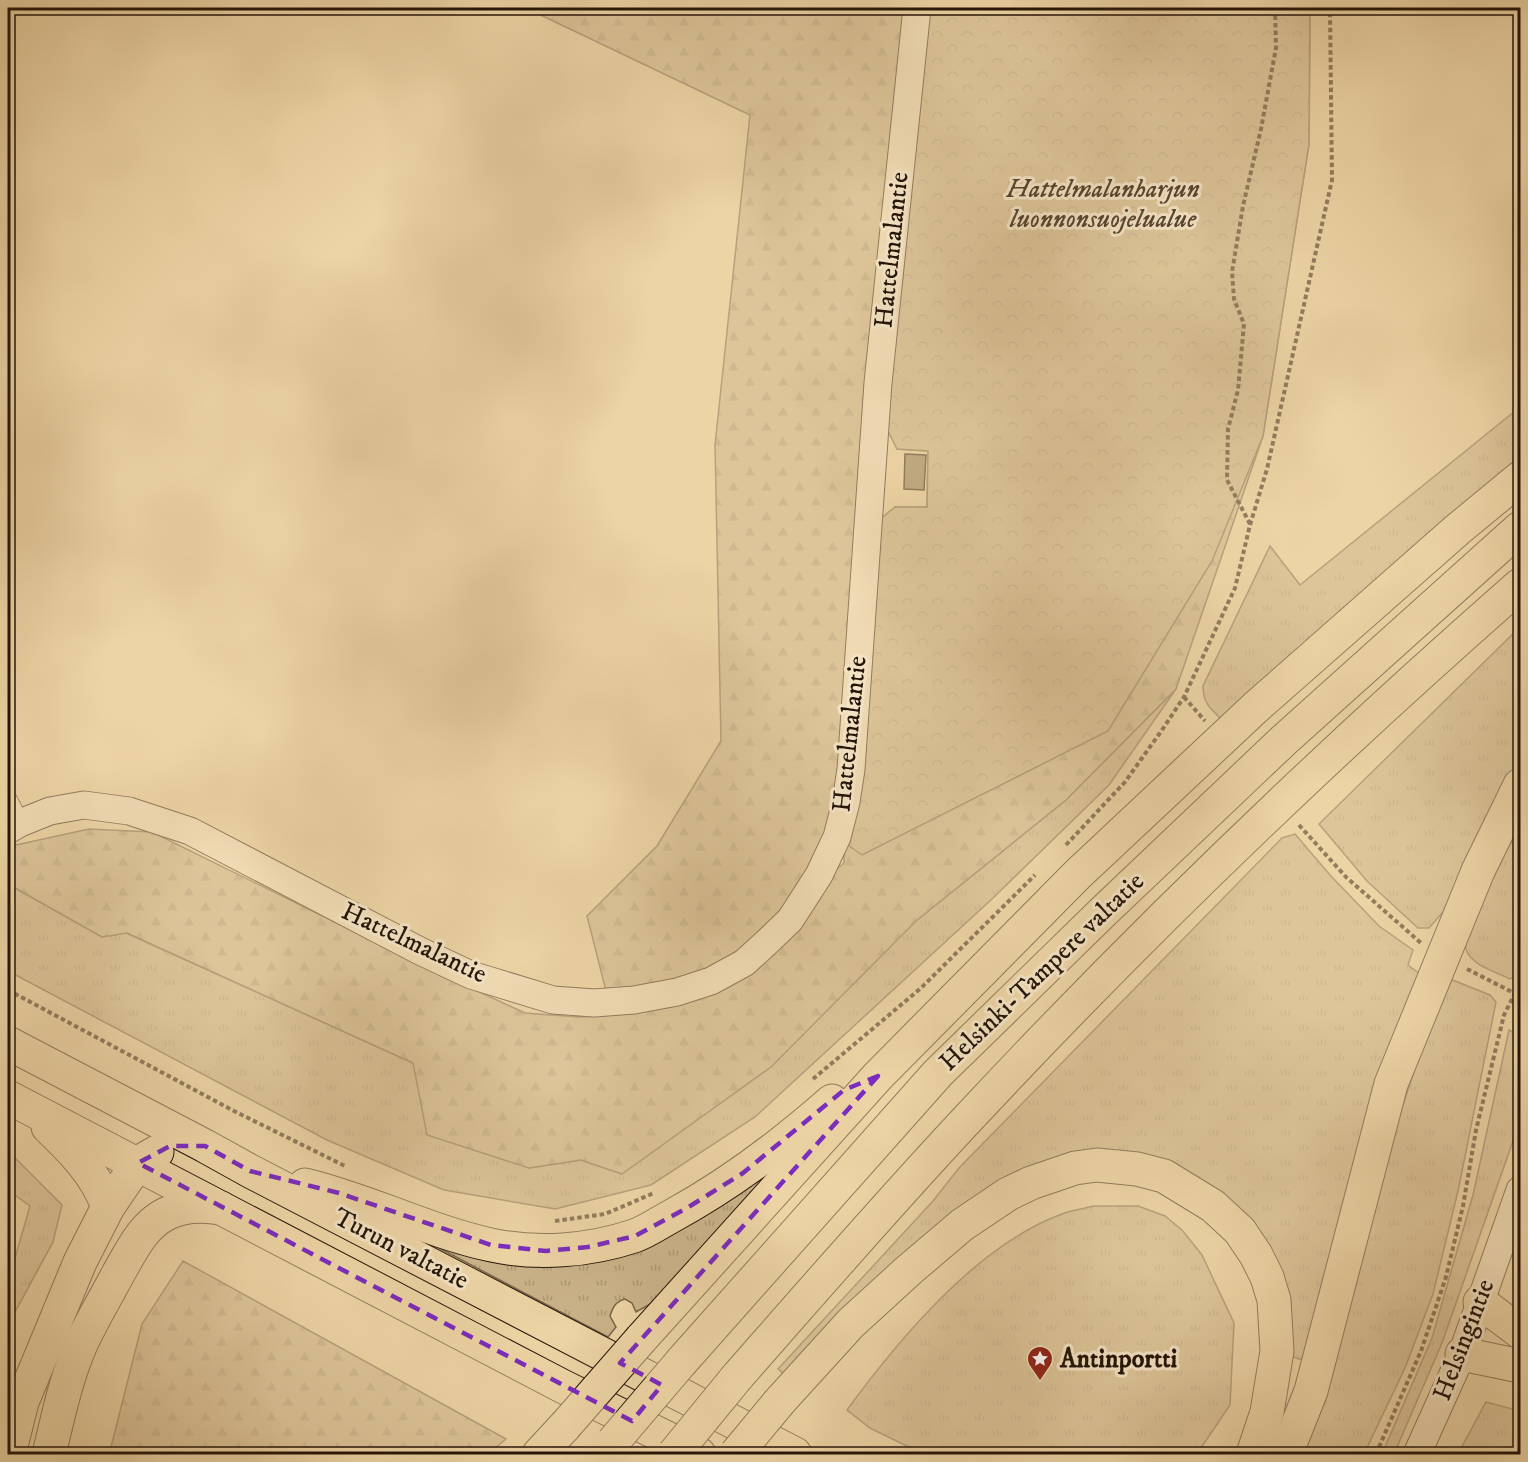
<svg xmlns="http://www.w3.org/2000/svg" width="1528" height="1462" font-family="'IM FELL DW Pica',serif">
	<style>
		.grass { fill: url(#grass-tufts); stroke: #786449; stroke-width: 1.5 }
		.forest { fill: url(#forest-firs); stroke: #786449; stroke-width: 1.5 }
		.park { fill: url(#park-crowns); stroke: #786449; stroke-width: 1.5 }
		.building { fill: #8d785a; stroke: #241408; stroke-width: 1.5 }
		.lines { fill: none; stroke-linecap: round; stroke-linejoin: round }
		.street-casing { stroke: #56442f; stroke-width: 20 }
		.secondary-casing { stroke: #241408; stroke-width: 29 }
		.highway-casing { stroke: #241408; stroke-width: 35 }
		.path { stroke: #241408; stroke-width: 4; stroke-dasharray: 4.5 3; stroke-linecap: butt }
		.street { stroke: #f3e3c4; stroke-width: 18 }
		.secondary { stroke: #f3e3c4; stroke-width: 27 }
		.highway { stroke: #edd4a5; stroke-width: 33 }
		.highway-bridge-casing { stroke: #241408; stroke-width: 35; stroke-linecap: butt }
		.highway-bridge { stroke: #edd4a5; stroke-width: 33 }
		.marked { fill: none; stroke: #7b2cbf; stroke-width: 4.5; stroke-dasharray: 12 8; stroke-linejoin: round }
		.labels { text-anchor: middle; dominant-baseline: central; stroke-width: 6; stroke-linejoin: round; paint-order: stroke }
		.park-label { font-size: 26px; font-style: italic; fill: #56442f; stroke: #f3e3c4 }
		.street-label { font-size: 26px; fill: #241408; stroke: #f3e3c4 }
		.poi-label { font-size: 26px; font-weight: bold; fill: #241408; stroke: #f3e3c4; text-anchor: start }
	</style>
	<defs>
		<pattern id="grass-tufts" width="24" height="20" patternUnits="userSpaceOnUse" patternTransform="scale(1.5)"><rect width="24" height="20" fill="#cbb38a"/><path d="M3 7l-1-3M5 7V3M7 7l1-3M15 17l-1-3M17 17v-4M19 17l1-3" fill="none" stroke="#ae9976"/></pattern>
		<pattern id="forest-firs" width="22" height="20" patternUnits="userSpaceOnUse" patternTransform="scale(1.5)"><rect width="22" height="20" fill="#cbb38a"/><path d="M5 1l3.5 6h-7zM16 11l3.5 6h-7z" fill="#ae9976"/></pattern>
		<pattern id="park-crowns" width="20" height="18" patternUnits="userSpaceOnUse" patternTransform="scale(1.5)"><rect width="20" height="18" fill="#cbb38a"/><path d="M2 6a3 3 0 1 1 6 0M12 15a3 3 0 1 1 6 0" fill="none" stroke="#ae9976"/></pattern>
	</defs>
	<rect width="100%" height="100%" fill="#edd4a5"/>
	<filter id="stains"><feTurbulence type="fractalNoise" baseFrequency=".00333" numOctaves="4"/><feColorMatrix values="0 0 0 0 .2 0 0 0 0 .09 0 0 0 0 .02 0 0 0 .5 -.17"/></filter>
	<radialGradient id="worn" r=".72"><stop offset=".6" stop-color="#630" stop-opacity="0"/><stop offset="1" stop-color="#630" stop-opacity=".3"/></radialGradient>
	<!-- grass -->
	<g class="grass">
		<path d="M 1520,407 L 1520,462 L 1223,721 C 1211,709 1203,704 1203,686 L 1270,546 L 1300,585 Z"/>
		<path d="M 1520,627 L 1520,759 L 1451,903 L 1429,928 L 1418,928 L 1367,881 L 1319,824 Z"/>
		<path d="M 1176,689 L 1109,785 L 993,898 L 755,1117 L 651,1185 L 555,1209 L 444,1190 L 327,1140 L 8,971 L 8,884 L 102,937 L 126,933 L 413,1063 L 529,1168 L 581,1160 L 622,1174 L 916,921 L 1066,800 Z"/>
		<path d="M 1520,826 L 1520,972 L 1510,979 C 1496,972 1474,966 1467,952 C 1457,933 1509,847 1520,826 Z"/>
		<path d="M 1295,834 L 1330,875 L 1379,926 L 1413,950 L 1408,965 L 1420,974 L 1308,1362 L 1287,1355 L 1288,1326 L 1196,1179 L 1012,1177 L 949,1215 L 788,1378 L 778,1369 L 933,1201 L 959,1168 L 1282,838 Z"/>
		<path d="M 1445,977 L 1490,995 L 1496,1002 L 1458,1191 L 1433,1294 L 1405,1368 L 1364,1454 L 1299,1454 L 1382,1169 Z"/>
		<path d="M 1509,1030 L 1520,1036 L 1520,1121 L 1442,1343 L 1394,1454 L 1382,1454 L 1432,1338 L 1473,1195 Z"/>
		<path d="M 8,1151 L 62,1205 L 53,1242 L 8,1325 L 8,1278 L 11,1272 L 30,1206 L 8,1190 Z"/>
		<path d="M 778,1164 L 665,1296 L 636,1312 L 632,1303 L 625,1299 C 615,1302 613,1307 610,1316 L 616,1327 L 608,1337 L 437,1247 L 441,1242 L 561,1260 Z"/>
		<path d="M 1093,1206 L 1138,1206 L 1165,1216 L 1182,1230 L 1202,1255 L 1234,1323 L 1230,1405 L 1197,1454 L 923,1454 L 870,1428 L 847,1410 C 899,1339 977,1245 1062,1214 C 1072,1210 1083,1209 1093,1206 Z"/>
		<path d="M 1486,1402 L 1520,1411 L 1520,1454 L 1458,1454 Z"/>
	</g>
	<!-- forest -->
	<g class="forest">
		<path d="M 526,8 L 906,8 L 842,751 L 830,825 L 816,857 L 791,898 L 749,944 L 696,976 L 606,991 L 587,916 L 657,846 L 721,741 L 715,445 L 750,115 Z"/>
		<path d="M 1310,8 L 1309,144 L 1263,436 L 1176,689 L 1066,800 L 916,921 L 771,1067 L 622,1174 L 581,1160 L 529,1168 L 427,1135 L 413,1063 L 127,933 L 102,937 L 8,884 L 8,853 L 16,845 L 89,829 L 152,832 L 432,970 L 525,1013 L 578,1017 L 616,1015 L 678,1002 L 844,863 L 845,843 L 895,507 L 927,507 L 928,451 L 897,449 Z"/>
		<path d="M 183,1261 L 506,1439 L 488,1454 L 113,1454 L 111,1447 L 142,1324 Z"/>
	</g>
	<!-- park -->
	<path class="park" d="M 928,8 L 1310,8 L 1309,144 L 1263,436 L 1212,561 L 1108,731 L 862,855 L 845,843 L 879,520 L 895,507 L 927,507 L 928,451 L 897,449 L 886,427 Z"/>
	<!-- building -->
	<path class="building" d="M 905,454 L 926,455 L 924,490 L 904,489 Z"/>
	<g class="lines">
		<defs>
			<path id="street" d="M 8,800 L 20,823"/>
			<g id="secondary">
				<path d="M 8,830 L 20,823 L 50,811 L 84,805 L 129,811 L 190,831 L 420,951 L 471,975 L 553,1000 L 594,1003 L 634,1000 L 677,992 L 711,981 L 744,963 L 766,943 L 790,920 L 819,875 L 837,837 L 846,802 L 851,769 L 878,383 L 917,8"/>
				<path d="M 1417,1454 L 1462,1354 L 1520,1190"/>
			</g>
			<g id="highway">
				<path d="M 8,1043 L 205,1146 L 250,1171 L 795,1454"/>
				<path d="M 8,1097 L 562,1386 L 699,1454"/>
				<path d="M 48,1127 C 73,1151 96,1174 108,1207"/>
				<path d="M 305,1185 C 368,1200 427,1231 491,1245 C 537,1255 589,1251 634,1236 C 646,1232 659,1223 670,1217 C 729,1185 782,1145 832,1101"/>
				<path d="M 1480,1302 L 1520,1332"/>
				<path d="M 641,1339 L 878,1076 L 1078,874 L 1255,708 L 1457,530 L 1520,478"/>
				<path d="M 1462,1354 L 1520,1366"/>
				<path d="M 682,1361 L 938,1073 L 1104,911 L 1283,741 L 1520,528"/>
				<path d="M 737,1377 C 816,1287 894,1197 976,1110 C 1148,926 1331,751 1520,585"/>
				<path d="M 780,1401 L 851,1323 L 909,1270 L 962,1225 L 1008,1194 L 1031,1183 L 1075,1168 L 1097,1165 L 1137,1169 L 1164,1176 L 1213,1206 L 1240,1231 L 1256,1255 L 1267,1277 L 1274,1300 L 1277,1351 L 1267,1412 L 1253,1454"/>
				<path d="M 9,1454 L 22,1402 L 80,1262 L 108,1207 L 138,1163 L 157,1152"/>
				<path d="M 49,1454 C 58,1417 66,1378 81,1344 C 92,1320 106,1297 118,1274 C 131,1252 142,1226 166,1214 C 183,1205 203,1205 221,1208"/>
				<path d="M 539,1454 L 565,1426"/>
				<path d="M 1286,1454 L 1311,1391 L 1391,1084 L 1478,871 L 1520,785"/>
			</g>
		</defs>
		<!-- street casing -->
		<use href="#street" class="street-casing"/>
		<!-- secondary casing -->
		<use href="#secondary" class="secondary-casing"/>
		<!-- highway casing -->
		<use href="#highway" class="highway-casing"/>
		<!-- path -->
		<g class="path">
			<path d="M 1250,524 L 1227,480 L 1228,429 L 1238,390 L 1244,324 L 1234,299 L 1232,272 L 1243,206 L 1261,129 L 1276,48 L 1275,8"/>
			<path d="M 1184,697 L 1205,721"/>
			<path d="M 1299,825 L 1346,877 L 1421,943"/>
			<path d="M 1066,845 L 1125,782 L 1162,730 L 1184,697 L 1235,588 L 1250,525 L 1267,469 L 1332,180 L 1330,8"/>
			<path d="M 1467,969 L 1520,996"/>
			<path d="M 8,990 L 234,1111 L 347,1167"/>
			<path d="M 813,1079 L 921,988 L 1035,875"/>
			<path d="M 555,1221 L 605,1214 L 654,1193"/>
			<path d="M 1376,1454 L 1421,1351 L 1446,1277 L 1463,1206 L 1476,1130 L 1504,1015 L 1515,993 L 1520,988"/>
		</g>
		<!-- street -->
		<use href="#street" class="street"/>
		<!-- secondary -->
		<use href="#secondary" class="secondary"/>
		<!-- highway -->
		<use href="#highway" class="highway"/>
		<defs>
			<g id="highway-bridge">
				<path d="M 565,1426 L 641,1339"/>
				<path d="M 613,1442 L 682,1361"/>
				<path d="M 674,1454 L 737,1377"/>
				<path d="M 736,1454 L 780,1401"/>
			</g>
		</defs>
		<!-- highway-bridge casing -->
		<use href="#highway-bridge" class="highway-bridge-casing"/>
		<!-- highway-bridge -->
		<use href="#highway-bridge" class="highway-bridge"/>
	</g>
	<!-- marked area -->
	<path d="M0 0H1528V1462H0ZM 878,1076 L 620,1363 L 662,1385 L 632,1421 L 138,1163 L 170,1146 L 205,1146 L 250,1171 L 339,1193 L 491,1245 L 546,1251 L 588,1247 L 635,1236 L 687,1208 L 743,1173 L 844,1090 Z" fill="#edd4a5" fill-opacity=".55" fill-rule="evenodd"/>
	<path class="marked" d="M 878,1076 L 620,1363 L 662,1385 L 632,1421 L 138,1163 L 170,1146 L 205,1146 L 250,1171 L 339,1193 L 491,1245 L 546,1251 L 588,1247 L 635,1236 L 687,1208 L 743,1173 L 844,1090 Z"/>
	<!-- icons -->
	<defs>
		<symbol id="sight-pin" viewBox="-11 -11 22 30"><path d="M0 17L-7.5 6A9.5 9.5 0 1 1 7.5 6Z" fill="#8f2418" stroke="#f3e3c4"/><path d="M0-6L1.8-2.2L6-1.7L2.9 1.2L3.7 5.4L0 3.3L-3.7 5.4L-2.9 1.2L-6-1.7L-1.8-2.2Z" fill="#fff"/></symbol>
	</defs>
	<g fill-rule="evenodd">
		<use href="#sight-pin" x="1025" y="1344" width="30" height="40"/>
	</g>
	<g class="labels">
		<!-- park labels -->
		<g class="park-label">
			<text x="1103" y="189">Hattelmalanharjun<tspan x="1103" dy="30">luonnonsuojelualue</tspan></text>
		</g>
		<!-- street labels -->
		<g class="street-label">
			<text transform="translate(892 250) rotate(-84)">Hattelmalantie</text>
			<text transform="translate(850 734) rotate(-84)">Hattelmalantie</text>
			<text transform="translate(414 943) rotate(25)">Hattelmalantie</text>
			<text transform="translate(1042 972) rotate(-44)">Helsinki-Tampere valtatie</text>
			<text transform="translate(401 1249) rotate(27)">Turun valtatie</text>
			<text transform="translate(1464 1340) rotate(-69)">Helsingintie</text>
		</g>
		<!-- poi labels -->
		<g class="poi-label">
			<text x="1060" y="1359">Antinportti</text>
		</g>
	</g>
	<!-- margin -->
	<rect width="1528" height="1462" fill="none" stroke="#edd4a5" stroke-width="30"/>
	<rect x="9" y="9" width="1510" height="1444" fill="none" stroke="#241408" stroke-width="3"/>
	<rect x="15" y="15" width="1498" height="1432" fill="none" stroke="#241408" stroke-width="1.5"/>
	<rect width="100%" height="100%" filter="url(#stains)"/>
	<rect width="100%" height="100%" fill="url(#worn)"/>
</svg>
